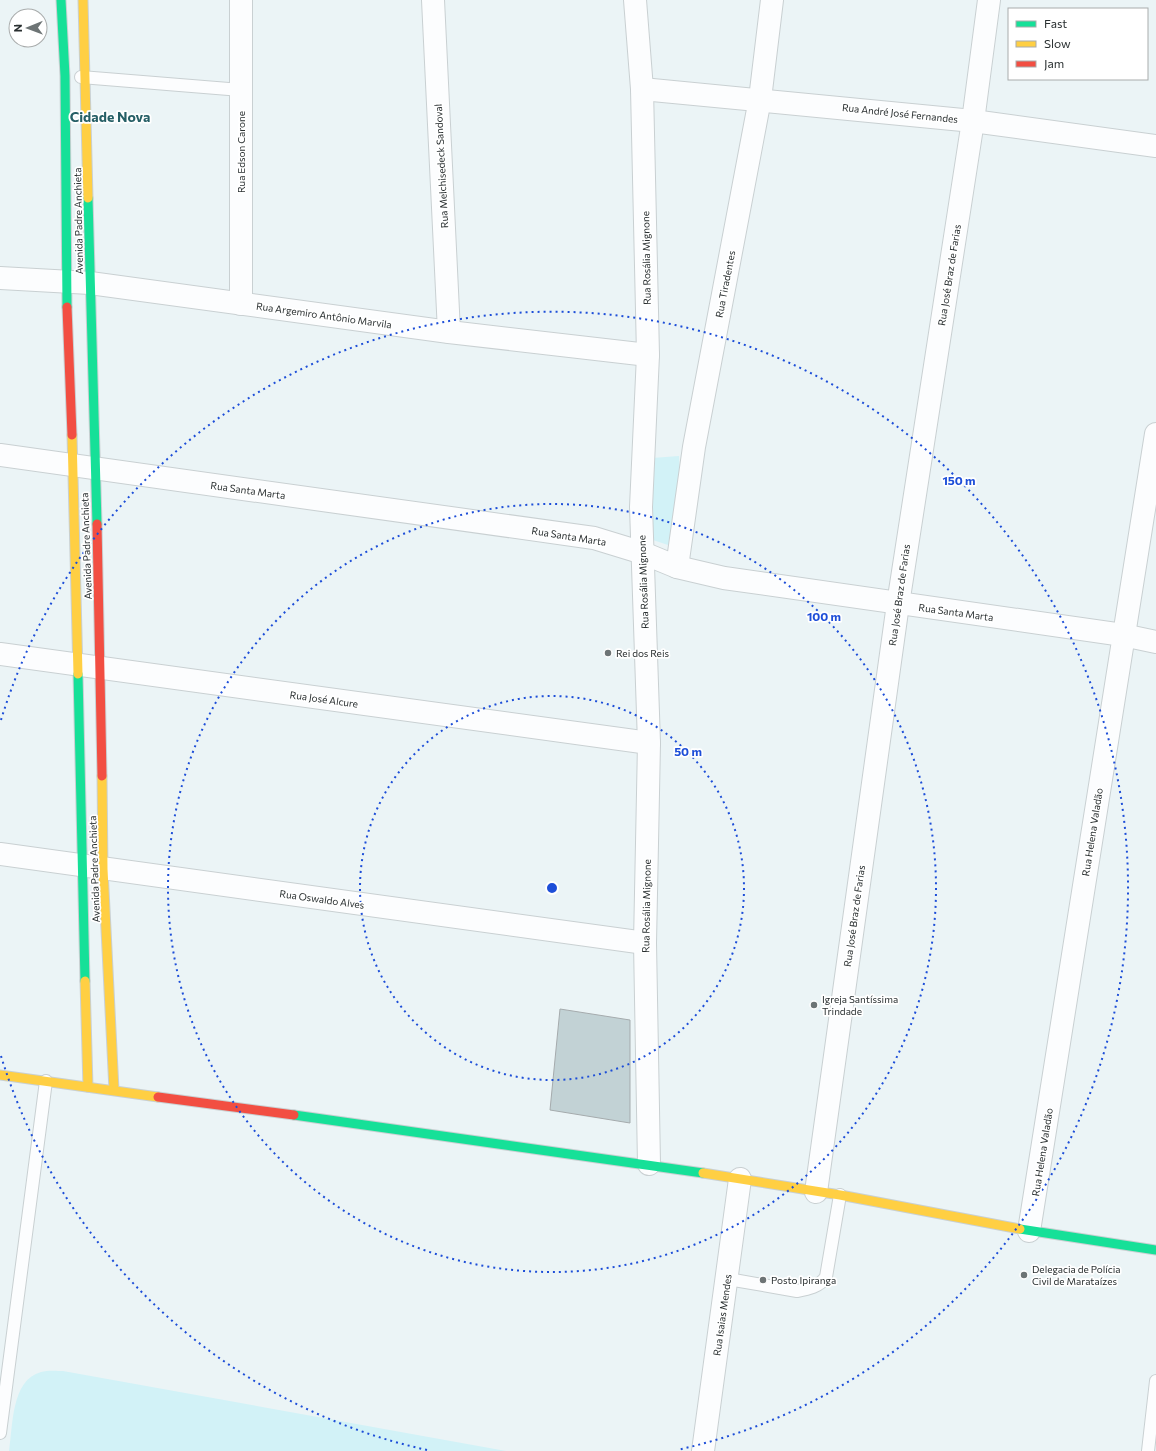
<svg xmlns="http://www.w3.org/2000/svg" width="1156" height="1451" font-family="Commissioner,sans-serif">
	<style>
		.green { fill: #d2f2f7 }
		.building { fill: #c2d2d5; stroke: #a5abad }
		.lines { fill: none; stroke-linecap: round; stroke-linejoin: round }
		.lane-casing { stroke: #c9d0d2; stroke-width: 14 }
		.street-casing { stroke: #c9d0d2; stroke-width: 24 }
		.fast-casing { stroke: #c9d0d2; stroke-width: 11 }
		.slow-casing { stroke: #c9d0d2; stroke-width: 11 }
		.jam-casing { stroke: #c9d0d2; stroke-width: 11 }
		.lane { stroke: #fcfdfe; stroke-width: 12 }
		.street { stroke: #fcfdfe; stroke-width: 22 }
		.fast { stroke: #16e098; stroke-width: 9 }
		.slow { stroke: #ffcf43; stroke-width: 9 }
		.jam { stroke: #f24e42; stroke-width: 9 }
		.ring { fill: none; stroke: #1d4ed8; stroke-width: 2; stroke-dasharray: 2 4 }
		.poi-dot { fill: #6d7475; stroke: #fff; stroke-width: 1.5 }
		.labels { text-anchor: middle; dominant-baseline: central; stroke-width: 3.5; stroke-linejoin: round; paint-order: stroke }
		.street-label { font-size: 10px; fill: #292f30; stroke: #fff }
		.poi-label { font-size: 10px; fill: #292f30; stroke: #fff; text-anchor: start }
		.district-label { font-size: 14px; font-weight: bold; fill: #265f66; stroke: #fff }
		.centre { fill: #1d4ed8; stroke: #fff; stroke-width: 2 }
		.ring-label { font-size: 12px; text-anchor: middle; font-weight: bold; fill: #1d4ed8; stroke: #fff; stroke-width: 3.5; stroke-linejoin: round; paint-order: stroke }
	</style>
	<rect width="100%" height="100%" fill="#ebf4f6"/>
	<!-- green -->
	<g class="green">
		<path d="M 679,456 L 680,479 L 671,546 L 650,539 L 652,458 Z"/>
		<path d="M 63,1371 L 506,1451 L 9,1451 C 13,1426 11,1380 41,1372 C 48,1370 57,1371 63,1371 Z"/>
	</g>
	<!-- building -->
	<path class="building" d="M 560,1009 L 630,1020 L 630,1123 L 550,1110 Z"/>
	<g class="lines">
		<defs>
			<g id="lane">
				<path d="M 81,77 L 241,90"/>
				<path d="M 728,1279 L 797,1291 C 808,1289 819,1287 826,1277 L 840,1195"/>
				<path d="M 0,1433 L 46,1081"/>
				<path d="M 1148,1451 L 1156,1381"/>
			</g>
			<g id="street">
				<path d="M 433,0 L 449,332"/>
				<path d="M 635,0 L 642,89 L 648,355 L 641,507 L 649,743 L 645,943 L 649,1164"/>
				<path d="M 642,89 L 973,121 L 1156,146"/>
				<path d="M 0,278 L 90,283 L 449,332 L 648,355"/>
				<path d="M 241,304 L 241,0"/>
				<path d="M 0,455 L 594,538 L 643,553 L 677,567 L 724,578 L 1123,635 L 1156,642"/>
				<path d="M 677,567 L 694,447 L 760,99 L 772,0"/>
				<path d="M 0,654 L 649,743"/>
				<path d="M 0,854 L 645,943"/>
				<path d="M 816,1192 L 898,604 L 973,121 L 989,0"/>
				<path d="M 1029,1231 L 1156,434"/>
				<path d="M 703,1451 L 740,1179"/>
			</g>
			<g id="fast">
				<path d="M 61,0 L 65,76 L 67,307"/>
				<path d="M 88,198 L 97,524"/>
				<path d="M 78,674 L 85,981"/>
				<path d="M 294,1115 L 703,1173"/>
				<path d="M 1020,1229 L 1156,1250"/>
			</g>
			<g id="slow">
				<path d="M 83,0 L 88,198"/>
				<path d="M 72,435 L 78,674"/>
				<path d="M 102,776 L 103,869 L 114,1090"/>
				<path d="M 85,981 L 88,1087"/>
				<path d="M 0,1075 L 158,1097"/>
				<path d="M 703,1173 L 840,1195 L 1020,1229"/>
			</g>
			<g id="jam">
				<path d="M 67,307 L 72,435"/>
				<path d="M 97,524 L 102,776"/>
				<path d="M 158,1097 L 294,1115"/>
			</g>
		</defs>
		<!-- lane casing -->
		<use href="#lane" class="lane-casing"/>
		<!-- street casing -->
		<use href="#street" class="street-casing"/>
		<!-- fast casing -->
		<use href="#fast" class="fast-casing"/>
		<!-- slow casing -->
		<use href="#slow" class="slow-casing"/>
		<!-- jam casing -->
		<use href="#jam" class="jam-casing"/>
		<!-- lane -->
		<use href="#lane" class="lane"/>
		<!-- street -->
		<use href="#street" class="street"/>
		<!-- fast -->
		<use href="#fast" class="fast"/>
		<!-- slow -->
		<use href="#slow" class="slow"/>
		<!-- jam -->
		<use href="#jam" class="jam"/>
	</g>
	<!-- distance rings -->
	<g class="ring">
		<circle cx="552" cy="888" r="192"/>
		<circle cx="552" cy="888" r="384"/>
		<path d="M427 1450A576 576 0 0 1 1 1056M1 720A576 576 0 1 1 677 1450"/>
	</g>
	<!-- markers -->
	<g class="poi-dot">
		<circle cx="608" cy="653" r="4"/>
		<circle cx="814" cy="1005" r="4"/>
		<circle cx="1024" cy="1275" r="4"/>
		<circle cx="763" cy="1280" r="4"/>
	</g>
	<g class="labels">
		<!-- street labels -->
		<g class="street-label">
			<text transform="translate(900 113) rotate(6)">Rua André José Fernandes</text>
			<text transform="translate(241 152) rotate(-90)">Rua Edson Carone</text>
			<text transform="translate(441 166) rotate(-93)">Rua Melchisedeck Sandoval</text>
			<text transform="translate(78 221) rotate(-91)">Avenida Padre Anchieta</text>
			<text transform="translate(646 258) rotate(-91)">Rua Rosália Mignone</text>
			<text transform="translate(949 275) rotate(-81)">Rua José Braz de Farias</text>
			<text transform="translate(725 284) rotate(-79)">Rua Tiradentes</text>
			<text transform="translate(324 315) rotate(8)">Rua Argemiro Antônio Marvila</text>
			<text transform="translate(248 490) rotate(8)">Rua Santa Marta</text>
			<text transform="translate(569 536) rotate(9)">Rua Santa Marta</text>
			<text transform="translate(86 546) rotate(-92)">Avenida Padre Anchieta</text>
			<text transform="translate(643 582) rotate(-92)">Rua Rosália Mignone</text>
			<text transform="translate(899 595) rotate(-82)">Rua José Braz de Farias</text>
			<text transform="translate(956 612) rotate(8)">Rua Santa Marta</text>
			<text transform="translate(324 699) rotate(8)">Rua José Alcure</text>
			<text transform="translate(1092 832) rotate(-81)">Rua Helena Valadão</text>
			<text transform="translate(94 869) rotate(-92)">Avenida Padre Anchieta</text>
			<text transform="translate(322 899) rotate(8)">Rua Oswaldo Alves</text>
			<text transform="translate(646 906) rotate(-89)">Rua Rosália Mignone</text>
			<text transform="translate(854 916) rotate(-82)">Rua José Braz de Farias</text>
			<text transform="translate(1042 1152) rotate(-81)">Rua Helena Valadão</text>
			<text transform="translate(722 1315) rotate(-82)">Rua Isaias Mendes</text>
		</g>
		<!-- poi labels -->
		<g class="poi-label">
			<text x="616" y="653">Rei dos Reis</text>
			<text x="822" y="999">Igreja Santíssima<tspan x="822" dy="12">Trindade</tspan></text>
			<text x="1032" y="1269">Delegacia de Polícia<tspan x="1032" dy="12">Civil de Marataízes</tspan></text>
			<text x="771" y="1280">Posto Ipiranga</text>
		</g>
		<!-- district labels -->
		<g class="district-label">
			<text x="110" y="116">Cidade Nova</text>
		</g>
	</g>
	<circle cx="552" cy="888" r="6" class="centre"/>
	<g class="ring-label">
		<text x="959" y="485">150 m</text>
		<text x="824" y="621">100 m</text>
		<text x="688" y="756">50 m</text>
	</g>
	<!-- legend -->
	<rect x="1008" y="8" width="140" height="72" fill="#ffffff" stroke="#a9acac"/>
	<rect x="1016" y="21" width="20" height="6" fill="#16e098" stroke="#a9acac"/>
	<text x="1044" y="28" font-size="12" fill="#292f30">Fast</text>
	<rect x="1016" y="41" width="20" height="6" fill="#ffcf43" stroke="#a9acac"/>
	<text x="1044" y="48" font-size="12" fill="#292f30">Slow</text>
	<rect x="1016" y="61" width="20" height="6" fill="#f24e42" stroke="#a9acac"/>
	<text x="1044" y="68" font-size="12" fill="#292f30">Jam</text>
	<!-- north arrow -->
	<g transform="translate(28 28) rotate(269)"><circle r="19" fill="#ffffff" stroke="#a9acac"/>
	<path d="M0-3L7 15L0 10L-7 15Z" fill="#6d7475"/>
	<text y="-6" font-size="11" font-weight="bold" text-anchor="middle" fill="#292f30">N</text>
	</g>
</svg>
